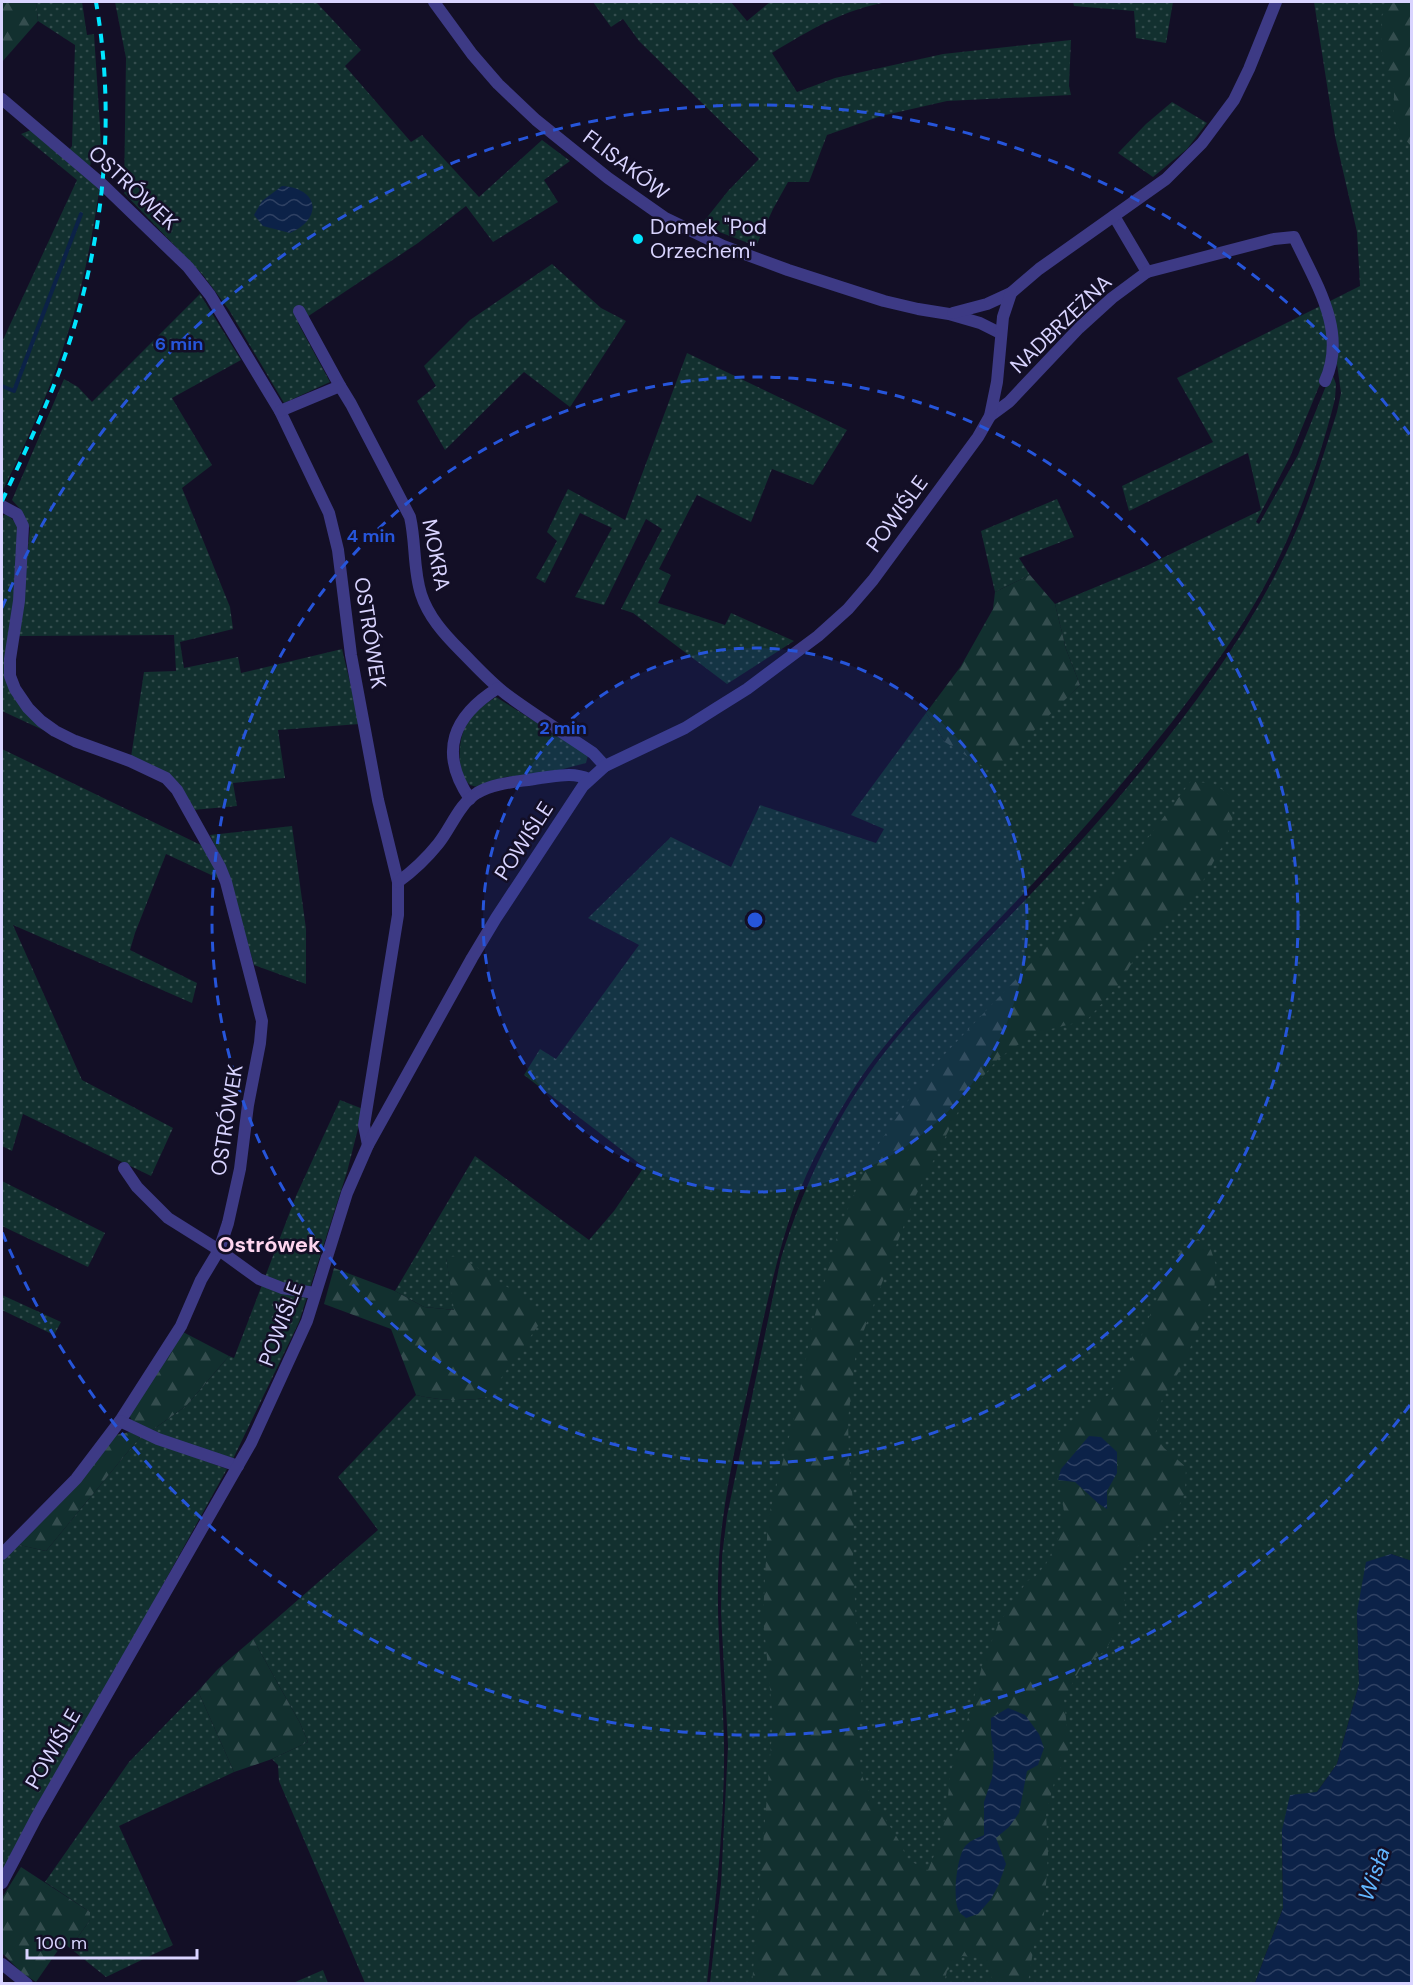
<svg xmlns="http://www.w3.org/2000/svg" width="1413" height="1985" font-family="'DM Sans',sans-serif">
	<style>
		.grass { fill: url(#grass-dots) }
		.forest { fill: url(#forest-firs) }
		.water { fill: url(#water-waves) }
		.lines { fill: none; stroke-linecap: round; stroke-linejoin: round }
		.stream { stroke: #0c2248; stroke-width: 4 }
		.minor { stroke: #3d3a85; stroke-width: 12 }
		.rail { stroke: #00e5ff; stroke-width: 4; stroke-dasharray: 9 8; stroke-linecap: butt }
		.ring { fill: none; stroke: #2655da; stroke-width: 3; stroke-dasharray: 10 8 }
		.poi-dot { fill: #00e5ff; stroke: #130f26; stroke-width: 2 }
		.labels { text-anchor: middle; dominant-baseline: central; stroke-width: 5; stroke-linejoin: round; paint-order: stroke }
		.street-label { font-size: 21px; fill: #d9d4ff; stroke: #130f26 }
		.poi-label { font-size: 21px; fill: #d9d4ff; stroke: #130f26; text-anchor: start }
		.neighbourhood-label { font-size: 22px; font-weight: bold; fill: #ffd6f0; stroke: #130f26 }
		.water-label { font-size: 22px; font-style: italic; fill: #62b6ff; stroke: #130f26 }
		.centre { fill: #2655da; stroke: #130f26; stroke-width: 3 }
		.ring-label { font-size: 18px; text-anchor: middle; font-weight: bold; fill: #2655da; stroke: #130f26; stroke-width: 5; stroke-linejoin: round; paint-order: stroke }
	</style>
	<defs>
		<pattern id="grass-dots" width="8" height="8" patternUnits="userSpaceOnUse" patternTransform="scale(1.5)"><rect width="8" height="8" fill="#12302f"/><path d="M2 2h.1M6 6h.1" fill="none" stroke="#344d4e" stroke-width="1.8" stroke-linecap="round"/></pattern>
		<pattern id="forest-firs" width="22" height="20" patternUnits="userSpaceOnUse" patternTransform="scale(1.5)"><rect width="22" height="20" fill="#12302f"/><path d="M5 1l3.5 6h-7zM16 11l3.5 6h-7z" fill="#344d4e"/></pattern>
		<pattern id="water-waves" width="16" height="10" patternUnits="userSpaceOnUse" patternTransform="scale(1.5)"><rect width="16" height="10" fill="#0c2248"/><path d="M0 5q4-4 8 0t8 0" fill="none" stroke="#2f4163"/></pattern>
	</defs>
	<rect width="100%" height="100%" fill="#130f26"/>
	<!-- grass -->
	<g class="grass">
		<path d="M 36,2 L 82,2 L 87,35 L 94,34 L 101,142 L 99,152 L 92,155 L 90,167 L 69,150 L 72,146 L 75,45 L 38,21 Z"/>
		<path d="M 115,2 L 316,2 L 361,50 L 345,66 L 411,142 L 422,135 L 479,197 L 542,140 L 570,161 L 544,180 L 558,202 L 493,242 L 466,206 L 418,243 L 298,323 L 330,382 L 284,403 L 229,310 L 203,275 L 124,193 L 126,58 Z"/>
		<path d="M 593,2 L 731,2 L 747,21 L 770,2 L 889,2 C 846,8 808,31 772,53 L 797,92 L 835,78 L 943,54 L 1071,40 L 1069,86 L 1071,95 L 947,101 L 881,116 L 827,135 L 809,182 L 788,182 L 773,209 L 756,246 L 701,225 L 728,191 L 759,159 L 639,41 L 623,19 L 611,27 Z"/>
		<path d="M 1073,2 L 1173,2 L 1166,43 L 1136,38 L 1134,11 L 1074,6 Z"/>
		<path d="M 1314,2 L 1411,2 L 1411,1561 L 1391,1554 L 1357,1612 L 1359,1684 L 1337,1764 L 1317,1792 L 1282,1830 L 1283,1908 L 1255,1983 L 710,1983 L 721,1884 L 728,1746 L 721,1612 L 722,1556 L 727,1516 L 781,1258 C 803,1187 838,1111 885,1052 C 906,1025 930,1000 953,975 C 1011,914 1071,855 1125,790 C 1193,709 1258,622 1299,524 C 1314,488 1325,449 1337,412 L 1341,393 L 1337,364 L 1327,367 L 1290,457 L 1256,522 L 1259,524 L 1298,455 L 1330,376 L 1333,376 L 1336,384 L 1335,399 C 1320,459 1299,519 1271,574 C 1244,627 1208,675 1172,722 C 1130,775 1086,827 1039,877 C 987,933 931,988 883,1048 C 859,1077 839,1112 821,1145 C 788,1206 774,1272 759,1339 C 744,1411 724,1484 719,1558 C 715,1620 723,1682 724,1744 C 725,1824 715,1904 707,1983 L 365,1983 L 279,1781 L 278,1765 L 272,1759 L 308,1742 L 300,1723 L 253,1639 L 378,1530 L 338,1477 L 416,1395 C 442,1401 460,1401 487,1398 L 446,1257 L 455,1310 L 424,1307 L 395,1291 L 475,1156 L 589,1240 L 614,1211 L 644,1167 L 524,1075 L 540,1049 L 556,1059 L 639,945 L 588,918 L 671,837 L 731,867 L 760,805 L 876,843 L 884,829 L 851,815 L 926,713 L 945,742 L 1036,727 L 1080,685 L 1066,649 L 1055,604 L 1144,567 L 1261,510 L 1248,453 L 1129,511 L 1122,486 L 1213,442 L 1177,378 L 1360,286 L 1357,232 L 1335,136 Z"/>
		<path d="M 1172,102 L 1207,123 L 1187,149 L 1153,177 L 1118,153 L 1146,124 Z"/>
		<path d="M 31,130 L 100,185 C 92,239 82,293 64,345 C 48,396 25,445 2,492 L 2,342 L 77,180 L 21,134 Z"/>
		<path d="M 552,264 L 601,308 L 626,321 L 570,407 L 524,372 L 445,450 L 417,401 L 436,386 L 424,366 L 470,320 Z"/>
		<path d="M 200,294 L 241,360 L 172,398 L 212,465 L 182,488 L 230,607 L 233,629 L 180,642 L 184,668 L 238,657 L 241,673 L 342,649 L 360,724 L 278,730 L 285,778 L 233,783 L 237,806 L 193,810 L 180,784 L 131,757 L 144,672 L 176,671 L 174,635 L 19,636 L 30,528 L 21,510 L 12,500 L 64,379 L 78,387 L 92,402 Z"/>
		<path d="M 687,353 L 847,430 L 813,485 L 772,469 L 751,522 L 697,495 L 659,569 L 671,575 L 658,603 L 725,625 L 731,613 L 794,641 L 727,684 L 633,613 L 621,609 L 662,529 L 646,519 L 604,605 L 575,597 L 612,528 L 580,513 L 545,583 L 536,578 L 557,541 L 547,532 L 568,489 L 625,520 Z"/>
		<path d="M 1057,499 L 1074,537 L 1019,558 L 1030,575 L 995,592 L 981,531 Z"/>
		<path d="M 6,513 L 15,522 L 20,532 L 8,685 L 56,736 L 2,711 L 2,517 Z"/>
		<path d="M 496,697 L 588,755 L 586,763 L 548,773 L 505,777 L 477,787 L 470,785 L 461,776 C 457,738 461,718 496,697 Z"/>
		<path d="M 2,749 L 205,847 L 222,880 L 166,854 L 135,933 L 130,950 L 197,983 L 192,1003 L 13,925 L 82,1080 L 173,1128 L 151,1176 L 23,1114 L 12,1151 L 2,1146 Z"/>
		<path d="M 292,826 L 306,929 L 306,984 L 254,965 L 227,872 L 210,835 Z"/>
		<path d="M 340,1100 L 363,1109 L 347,1172 L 299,1322 L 233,1459 L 151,1431 L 186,1406 L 229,1356 L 234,1358 L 296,1196 Z"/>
		<path d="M 2,1181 L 105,1233 L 88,1267 L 2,1226 Z"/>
		<path d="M 2,1295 L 61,1322 L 54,1335 L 2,1310 Z"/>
		<path d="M 140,1437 L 227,1469 L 2,1875 L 2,1559 L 15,1544 L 46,1551 Z"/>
		<path d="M 198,1691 L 234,1772 L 119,1826 L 173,1945 L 106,1977 L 70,1948 L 90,1920 L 90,1912 L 45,1882 L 129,1762 Z"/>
		<path d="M 323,1970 L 328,1983 L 293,1983 Z"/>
	</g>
	<!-- forest -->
	<g class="forest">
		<path d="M 2,2 L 36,2 L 38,21 L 2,62 Z"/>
		<path d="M 1389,2 L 1411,2 L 1411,146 L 1401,135 L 1394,119 L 1394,90 L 1382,55 L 1381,18 Z"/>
		<path d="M 1030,575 L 1055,604 L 1066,649 L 1080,685 L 992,772 L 945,742 L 926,713 L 961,666 L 993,609 L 995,592 Z"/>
		<path d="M 1191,781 L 1214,784 L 1230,795 L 1233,817 L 1225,841 L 1198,890 L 1173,912 L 1142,945 L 1121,982 L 1087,1020 L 1035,1033 L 999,1058 L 966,1096 L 914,1199 L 856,1351 L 848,1420 L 849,1462 L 854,1511 L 853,1558 L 856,1623 L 861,1655 L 862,1696 L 858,1740 L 862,1776 L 872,1798 L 898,1839 L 908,1860 L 928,1870 L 940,1841 L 947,1809 L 950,1774 L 973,1702 L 982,1666 L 998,1625 L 1027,1581 L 1035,1577 L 1046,1564 L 1062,1530 L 1064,1511 L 1055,1460 L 1062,1433 L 1088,1406 L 1109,1395 L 1134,1354 L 1164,1281 L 1182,1248 L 1198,1239 L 1211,1250 L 1216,1265 L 1214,1292 L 1182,1367 L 1162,1399 L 1155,1436 L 1164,1448 L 1186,1467 L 1185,1492 L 1178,1508 L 1162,1528 L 1142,1542 L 1123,1563 L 1125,1610 L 1106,1650 L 1080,1669 L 1064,1699 L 1069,1748 L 1054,1783 L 1046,1814 L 1048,1854 L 1044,1915 L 1034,1945 L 1028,1983 L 994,1983 L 984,1958 L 962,1956 L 947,1971 L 944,1983 L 752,1984 L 773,1720 L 763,1617 L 768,1519 L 796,1410 L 813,1322 L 840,1227 L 866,1167 L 880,1142 L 927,1073 L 1141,847 Z"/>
		<path d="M 459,1256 L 532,1303 L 545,1316 L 487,1398 C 460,1401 442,1401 416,1395 L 391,1329 L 324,1304 L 334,1268 L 395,1291 L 424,1307 L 454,1310 L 446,1257 Z"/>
		<path d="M 183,1332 L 229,1356 L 186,1406 L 151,1431 L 133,1423 L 129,1415 Z"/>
		<path d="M 130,1432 L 140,1437 L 46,1551 L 15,1544 L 115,1435 Z"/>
		<path d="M 253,1639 L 300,1723 L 308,1742 L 272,1759 L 234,1772 L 198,1691 L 217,1670 Z"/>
		<path d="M 21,1867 L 90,1912 L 90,1920 L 70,1948 L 63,1943 L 36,1982 L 22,1973 L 2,1953 L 2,1898 Z"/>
	</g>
	<!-- water -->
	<g class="water">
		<path d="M 282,186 C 318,188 324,218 290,233 L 263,226 L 254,215 L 262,201 Z"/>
		<path d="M 1089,1436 L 1101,1437 L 1117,1452 L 1117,1473 L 1107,1491 L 1107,1509 L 1099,1504 L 1075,1482 L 1058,1480 L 1061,1469 Z"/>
		<path d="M 1391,1554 L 1412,1561 L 1411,1983 L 1255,1983 L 1283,1908 L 1282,1830 L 1290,1795 L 1317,1792 L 1337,1764 L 1359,1684 L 1357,1612 L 1366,1562 Z"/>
		<path d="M 1008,1708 L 1025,1715 L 1039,1734 L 1044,1748 L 1038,1765 L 1027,1771 L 1019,1813 L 1009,1827 L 996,1838 L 1006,1864 L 998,1886 L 991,1899 L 978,1914 L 966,1918 C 963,1915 960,1914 959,1911 C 952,1899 957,1859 964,1848 C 968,1841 978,1838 984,1835 L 984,1802 L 992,1778 L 994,1755 L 991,1734 L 991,1718 Z"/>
	</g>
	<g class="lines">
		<!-- stream -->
		<path class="stream" d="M 2,386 L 14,391 L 81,214"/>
		<!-- minor -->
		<g class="minor">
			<path d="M 434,2 L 472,54 L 498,84 L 536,120 L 608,178 L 665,218 L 723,246 L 788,270 L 884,301 L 918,309 L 949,314 L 980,323 L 1000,333"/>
			<path d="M 2,99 L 102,184 L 188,267 L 210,295 L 280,411 L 329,513 L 338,550 L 351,655 L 378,800 L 398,882 L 398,915 L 364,1125 L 368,1145"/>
			<path d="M 1114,216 L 1147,272"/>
			<path d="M 299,311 L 340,386"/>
			<path d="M 953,313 L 987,304 L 1011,293"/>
			<path d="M 280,411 L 340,386 L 351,404 L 410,517 C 416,543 413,569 421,594 C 428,616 444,634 460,650 C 475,665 489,681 506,694 C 534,715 564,733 593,753 L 605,766"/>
			<path d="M 990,416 L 1009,402 L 1079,328 L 1112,298 L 1147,272 L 1274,239 L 1294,237 C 1315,282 1348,331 1325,381"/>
			<path d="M 2,506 L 17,514 L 23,526 L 19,601 L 10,659 L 10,676 L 15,689 L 28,708 L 41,721 L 55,731 L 75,741 L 130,761 L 166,778 L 177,790 L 220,867 L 226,882 L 262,1021 L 260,1043 L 248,1105 L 240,1169 L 228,1223 L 219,1250 L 201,1280 L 181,1326 L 120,1421 L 76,1479 L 2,1554"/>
			<path d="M 470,799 C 438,752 453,716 498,688"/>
			<path d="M 398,882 C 413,871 426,859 438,844 C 451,828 459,804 477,793 C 496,782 519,782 540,778 C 558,776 572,772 589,779"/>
			<path d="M 124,1168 L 137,1187 L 168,1218 L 219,1250 L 259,1279 L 282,1288 L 315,1293"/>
			<path d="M 120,1421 L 158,1439 L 238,1466"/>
			<path d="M 2,1883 L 36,1818 L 251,1443 L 307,1321 L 347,1193 L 368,1145 L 472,958 L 496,918 L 583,786 L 605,766 L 685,728 L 715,709 L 747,689 L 818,636 L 848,609 L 873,580 L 978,437 L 990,416 L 997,382 L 1003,317 L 1011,293 L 1039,269 L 1166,179 L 1202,143 L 1234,100 L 1249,69 L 1276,2"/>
			<path d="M 2,1964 L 27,1984"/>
		</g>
		<!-- rail -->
		<path class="rail" d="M 2,501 C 23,456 45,411 62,364 C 103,249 117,122 96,2"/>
	</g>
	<!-- distance rings -->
	<circle cx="755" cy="920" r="272" fill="#2655da" fill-opacity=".12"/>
	<g class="ring">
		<circle cx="755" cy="920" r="272"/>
		<circle cx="755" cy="920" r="543"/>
		<path d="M1410 1405A815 815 0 0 1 2 1232M2 608A815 815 0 0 1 1410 435"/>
	</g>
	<!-- markers -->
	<circle class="poi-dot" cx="638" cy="239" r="6"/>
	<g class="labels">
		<!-- street labels -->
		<g class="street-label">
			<text transform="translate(626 165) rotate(37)">FLISAKÓW</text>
			<text transform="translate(133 188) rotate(43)">OSTRÓWEK</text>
			<text transform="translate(1061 324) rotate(-44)">NADBRZEŻNA</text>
			<text transform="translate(897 514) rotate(-54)">POWIŚLE</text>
			<text transform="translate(436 555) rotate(79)">MOKRA</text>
			<text transform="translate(370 633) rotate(81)">OSTRÓWEK</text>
			<text transform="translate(524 841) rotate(-57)">POWIŚLE</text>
			<text transform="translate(227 1120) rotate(-81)">OSTRÓWEK</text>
			<text transform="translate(281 1324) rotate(-69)">POWIŚLE</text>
			<text transform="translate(53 1749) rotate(-60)">POWIŚLE</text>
		</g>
		<!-- poi labels -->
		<g class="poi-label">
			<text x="650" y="227">Domek "Pod<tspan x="650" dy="24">Orzechem"</tspan></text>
		</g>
		<!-- neighbourhood labels -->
		<g class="neighbourhood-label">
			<text x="269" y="1244">Ostrówek</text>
		</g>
		<!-- water labels -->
		<g class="water-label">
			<text transform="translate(1374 1874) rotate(-71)">Wisła</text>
		</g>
	</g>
	<circle cx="755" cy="920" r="9" class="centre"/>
	<g class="ring-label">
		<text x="179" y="350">6 min</text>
		<text x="371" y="542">4 min</text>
		<text x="563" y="734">2 min</text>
	</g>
	<!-- border -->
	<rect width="1413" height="1985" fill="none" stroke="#d9d4ff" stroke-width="6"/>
	<!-- scale -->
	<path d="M27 1949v9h170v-9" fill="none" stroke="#d9d4ff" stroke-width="3"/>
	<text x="36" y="1949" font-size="18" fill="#d9d4ff" stroke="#130f26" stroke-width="4.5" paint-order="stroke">100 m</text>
</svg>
